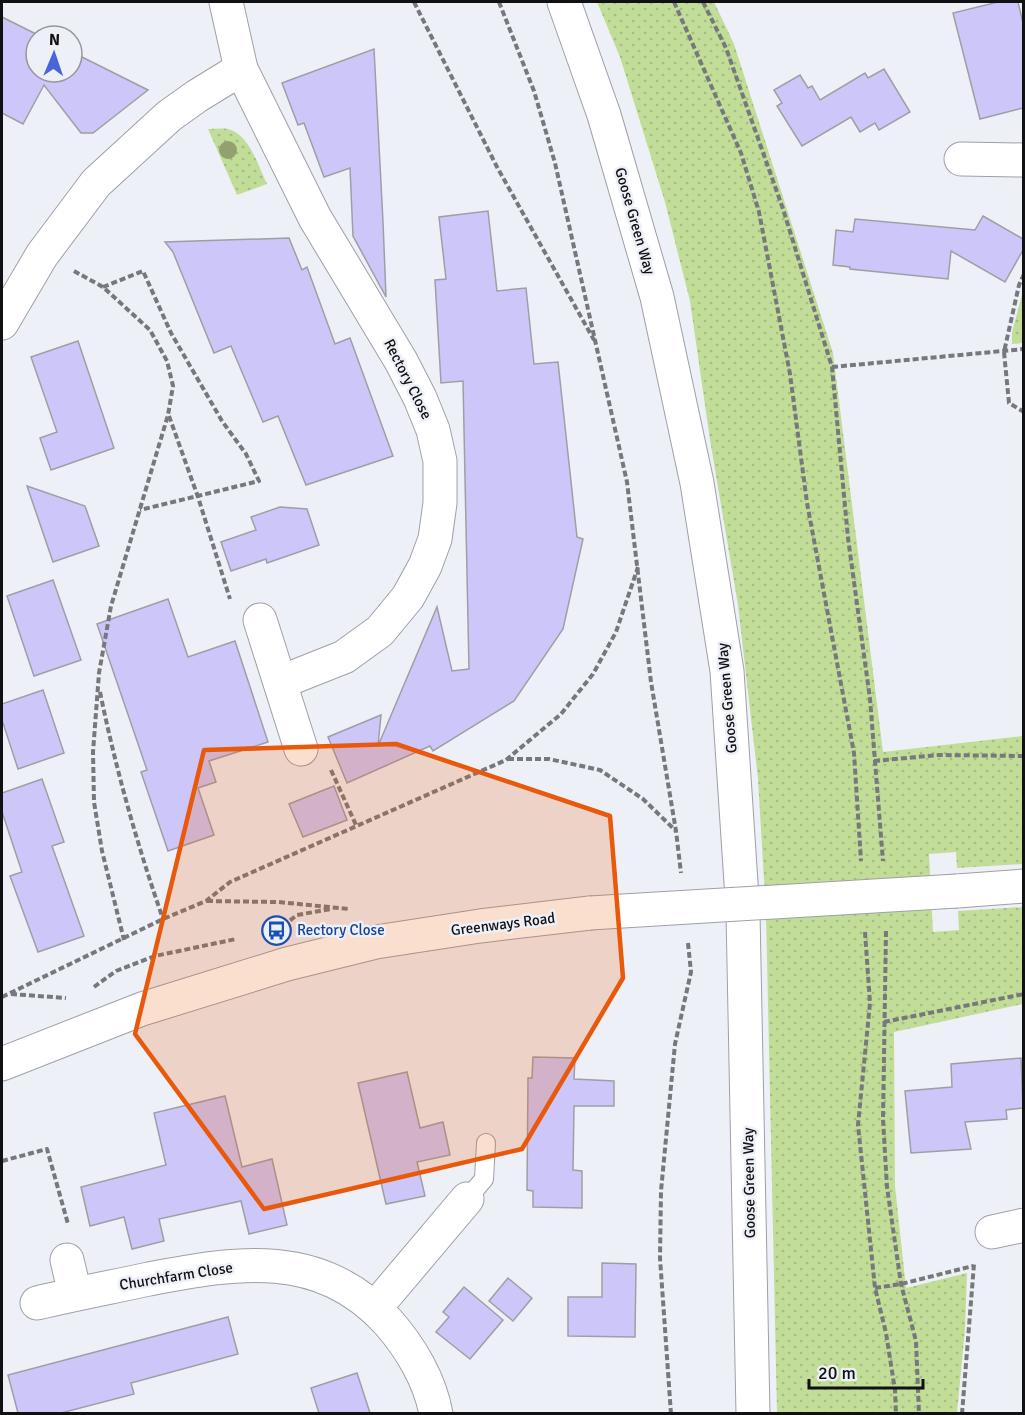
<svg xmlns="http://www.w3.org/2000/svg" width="1025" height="1415" font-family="Signika,sans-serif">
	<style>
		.grass { fill: url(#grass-dots) }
		.building { fill: #cdc7f9; stroke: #9f9ea5; stroke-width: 1.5 }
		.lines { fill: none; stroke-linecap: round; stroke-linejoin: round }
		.lane-casing { stroke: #9fa0a7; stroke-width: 20 }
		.street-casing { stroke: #9fa0a7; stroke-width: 35 }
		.secondary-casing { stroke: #9fa0a7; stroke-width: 35 }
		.path { stroke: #77787d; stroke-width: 4; stroke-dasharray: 6 3; stroke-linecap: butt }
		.lane { stroke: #fff; stroke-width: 18 }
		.street { stroke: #fff; stroke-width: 33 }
		.secondary { stroke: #fff; stroke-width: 33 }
		.street-bridge-casing { stroke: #9fa0a7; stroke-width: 35; stroke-linecap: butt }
		.street-bridge { stroke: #fff; stroke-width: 33 }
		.tree { fill: #92a16f }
		.marked { fill: #e8590c; fill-opacity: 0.2; stroke: #e8590c; stroke-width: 4.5; stroke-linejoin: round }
		.labels { text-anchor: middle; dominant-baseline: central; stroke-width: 5; stroke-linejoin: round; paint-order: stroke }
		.street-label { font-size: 15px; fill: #111114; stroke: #eef0f7 }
		.transit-label { font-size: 15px; fill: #164399; stroke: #eef0f7; text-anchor: start }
	</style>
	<defs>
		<pattern id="grass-dots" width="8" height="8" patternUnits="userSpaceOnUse" patternTransform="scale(1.5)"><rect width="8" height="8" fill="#c1dd97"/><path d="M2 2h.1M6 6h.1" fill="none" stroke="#a5bd81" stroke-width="1.8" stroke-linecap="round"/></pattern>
	</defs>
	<rect width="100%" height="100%" fill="#eef0f7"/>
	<!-- grass -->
	<g class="grass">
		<path d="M 597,2 L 714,2 L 734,44 L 833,353 L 883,752 L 1023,736 L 1023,864 L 957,868 L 956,852 L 929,854 L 933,932 L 959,930 L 958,911 L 1023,907 L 1023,1004 L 894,1032 L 895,1186 L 906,1288 L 967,1273 L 965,1329 L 957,1413 L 777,1413 L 766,913 L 758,779 L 738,605 L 710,440 L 690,301 L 665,202 L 620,57 Z"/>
		<path d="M 208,129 C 215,129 222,128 228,129 C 250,135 258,166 267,184 L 237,195 Z"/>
		<path d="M 1023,291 L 1023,343 L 1012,344 L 1012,332 Z"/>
	</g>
	<!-- building -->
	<g class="building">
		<path d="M 998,2 L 1018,2 L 1023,23 L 1023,108 L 980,119 L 953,13 Z"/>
		<path d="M 2,17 L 40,36 L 36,36 L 36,72 L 72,72 L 72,52 L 148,90 L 93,133 L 81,133 L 44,85 L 23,124 L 2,113 Z"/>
		<path d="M 374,49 L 383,222 L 386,297 L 353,236 L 350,168 L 324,177 L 304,123 L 298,125 L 282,83 Z"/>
		<path d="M 884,69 L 910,112 L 879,130 L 875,123 L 860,132 L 851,117 L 802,146 L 777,106 L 782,103 L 774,90 L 800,75 L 808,88 L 812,86 L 820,100 L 865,73 L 868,78 Z"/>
		<path d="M 488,211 L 497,291 L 526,288 L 534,364 L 558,362 L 577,537 L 583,539 L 563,629 L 514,701 L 433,751 L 430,746 L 347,783 L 328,737 L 381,715 L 378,746 L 437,607 L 452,671 L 469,669 L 463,381 L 441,383 L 435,280 L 446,279 L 439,217 Z"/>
		<path d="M 983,216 L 1023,239 L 1023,250 L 1005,282 L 951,251 L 948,279 L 850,269 L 850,267 L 833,265 L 836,230 L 853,232 L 855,219 L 975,230 Z"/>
		<path d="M 289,238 L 302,270 L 307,267 L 335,344 L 350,338 L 393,456 L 306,485 L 278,416 L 263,422 L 231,346 L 214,353 L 173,252 L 165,242 Z"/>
		<path d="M 78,341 L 114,448 L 51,470 L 40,438 L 57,432 L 31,357 Z"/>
		<path d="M 27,486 L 85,506 L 99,546 L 53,562 Z"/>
		<path d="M 280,507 L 307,509 L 319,545 L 267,563 L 266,559 L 231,571 L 221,542 L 256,530 L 251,517 Z"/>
		<path d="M 53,580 L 81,660 L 34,676 L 7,596 Z"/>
		<path d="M 168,599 L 188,657 L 235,641 L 268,742 L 209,761 L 216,782 L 198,788 L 214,835 L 168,851 L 141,772 L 147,770 L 97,624 Z"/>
		<path d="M 43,690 L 64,753 L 18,769 L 2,720 L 2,704 Z"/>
		<path d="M 42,779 L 64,842 L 52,846 L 84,936 L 38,952 L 10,876 L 22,872 L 2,812 L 2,793 Z"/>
		<path d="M 334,786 L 347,820 L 303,837 L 289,804 Z"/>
		<path d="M 533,1057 L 575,1058 L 574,1079 L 614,1081 L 614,1106 L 574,1106 L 573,1170 L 582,1171 L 582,1208 L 533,1207 L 533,1191 L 527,1190 L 528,1078 L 532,1078 Z"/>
		<path d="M 1021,1058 L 1023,1108 L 1006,1110 L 1007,1119 L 965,1122 L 971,1149 L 911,1153 L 905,1091 L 952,1087 L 951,1064 Z"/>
		<path d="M 407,1072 L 420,1128 L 443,1122 L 450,1155 L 417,1162 L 425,1196 L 386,1204 L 358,1083 Z"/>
		<path d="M 225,1096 L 242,1167 L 272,1159 L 287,1225 L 249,1234 L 241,1201 L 159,1219 L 164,1241 L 132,1249 L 124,1217 L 90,1226 L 81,1187 L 166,1165 L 154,1113 Z"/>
		<path d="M 602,1263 L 636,1264 L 635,1337 L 568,1336 L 568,1297 L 602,1297 Z"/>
		<path d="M 508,1278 L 532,1298 L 513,1321 L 489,1301 Z"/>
		<path d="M 464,1287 L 503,1320 L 470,1359 L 436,1332 L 449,1317 L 443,1312 Z"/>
		<path d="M 228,1317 L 238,1354 L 131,1383 L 134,1394 L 61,1413 L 18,1413 L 8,1375 Z"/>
		<path d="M 357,1373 L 370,1413 L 319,1413 L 311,1388 Z"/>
	</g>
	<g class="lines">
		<defs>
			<path id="lane" d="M 467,1199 L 484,1179 L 486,1143"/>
			<g id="street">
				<path d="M 226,2 L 241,69 L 315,218 L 401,361 L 420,398 L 433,430 L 440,461 L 440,503 L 435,539 L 425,566 L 408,597 L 380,631 L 344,657 L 281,682"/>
				<path d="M 961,159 L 1024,160"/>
				<path d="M 2,323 L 42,255 L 96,183 L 169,116 L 197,96 L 241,69"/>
				<path d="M 260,620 L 301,749"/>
				<path d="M 957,891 L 1024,886"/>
				<path d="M 2,1064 L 142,1009 L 287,964 L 376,942 L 480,926 L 590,913"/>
				<path d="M 992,1232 L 1024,1225"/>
				<path d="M 67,1260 L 75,1294"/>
				<path d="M 37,1303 C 74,1294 112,1287 149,1279 C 237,1262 320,1248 388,1322 C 410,1347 430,1380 436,1414"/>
				<path d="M 375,1308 L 467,1199"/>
			</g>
			<path id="secondary" d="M 564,2 L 604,115 L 657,297 L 697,483 L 727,671 L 743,913 L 753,1414"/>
		</defs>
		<!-- lane casing -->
		<use href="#lane" class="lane-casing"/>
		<!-- street casing -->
		<use href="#street" class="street-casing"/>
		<!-- secondary casing -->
		<use href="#secondary" class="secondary-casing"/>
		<!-- path -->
		<g class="path">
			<path d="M 414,2 L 497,167 L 594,340"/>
			<path d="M 499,2 L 534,91 L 555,163 L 627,482 L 651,682 L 676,831 L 681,873"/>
			<path d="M 674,2 L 741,153 L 759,212 L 790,374 L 807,503 L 854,753 L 861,861"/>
			<path d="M 703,2 L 726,48 L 783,209 L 832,367 L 848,538 L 870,699 L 883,861"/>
			<path d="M 74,271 L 103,287 L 150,330 L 167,361 L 173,386 L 168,415 L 111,606 L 99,673 L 93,752 L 94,802 L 102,851 L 124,940"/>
			<path d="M 1024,274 L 1019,285 L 1004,352 L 1009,403 L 1024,412"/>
			<path d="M 103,287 L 143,271 L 171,333 L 222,421 L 246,454 L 259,481 L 140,510"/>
			<path d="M 832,367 L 1024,349"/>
			<path d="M 169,416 L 198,497 L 230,599"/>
			<path d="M 100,692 C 116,770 137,844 163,919"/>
			<path d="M 508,759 L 549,759 L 600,770 L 643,799 L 676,831"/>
			<path d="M 874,761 L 938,755 L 1024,756"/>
			<path d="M 331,770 L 356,825"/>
			<path d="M 207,901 L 278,902 L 349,909"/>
			<path d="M 283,926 L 297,915 L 331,909"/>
			<path d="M 886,931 L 883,1119 L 887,1187 L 901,1284 L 916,1341 L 919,1414"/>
			<path d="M 865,932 L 870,1003 L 858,1125 L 875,1288 L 886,1333 L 895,1390 L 896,1414"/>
			<path d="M 94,987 L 116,971 L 155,956 L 236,939"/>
			<path d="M 11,994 L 66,998"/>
			<path d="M 2,997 L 163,919 L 206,901 L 230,882 L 506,760 L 561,714 L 593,674 L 616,632 L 638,567"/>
			<path d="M 884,1022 L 1024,994"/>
			<path d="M 2,1161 L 47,1149 L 68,1224"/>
			<path d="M 875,1288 L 901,1284 L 973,1266"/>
			<path d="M 671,1414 L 660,1258 L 661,1191 L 675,1044 L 691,972 L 688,943"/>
			<path d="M 962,1414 L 974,1264"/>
		</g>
		<!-- lane -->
		<use href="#lane" class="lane"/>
		<!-- street -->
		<use href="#street" class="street"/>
		<!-- secondary -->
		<use href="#secondary" class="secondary"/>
		<defs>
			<path id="street-bridge" d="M 590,913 L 957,891"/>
		</defs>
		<!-- street-bridge casing -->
		<use href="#street-bridge" class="street-bridge-casing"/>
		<!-- street-bridge -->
		<use href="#street-bridge" class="street-bridge"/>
	</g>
	<!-- trees -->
	<circle class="tree" cx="228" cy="150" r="9"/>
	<!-- marked area -->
	<path class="marked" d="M 396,744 L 610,816 L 623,978 L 522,1149 L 264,1209 L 135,1034 L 204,750 Z"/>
	<!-- icons -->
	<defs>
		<symbol id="bus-ring" viewBox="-11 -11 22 22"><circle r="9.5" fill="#eef0f7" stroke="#1a4fb4" stroke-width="1.5"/><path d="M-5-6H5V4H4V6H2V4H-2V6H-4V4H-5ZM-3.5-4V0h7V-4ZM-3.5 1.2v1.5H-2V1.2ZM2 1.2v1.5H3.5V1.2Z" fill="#1a4fb4"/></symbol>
	</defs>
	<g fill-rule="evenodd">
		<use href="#bus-ring" x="260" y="914" width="33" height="33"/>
	</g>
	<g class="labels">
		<!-- street labels -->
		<g class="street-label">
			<text transform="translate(635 221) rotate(74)">Goose Green Way</text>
			<text transform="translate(408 379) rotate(63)">Rectory Close</text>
			<text transform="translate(727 698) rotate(-95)">Goose Green Way</text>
			<text transform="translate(503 924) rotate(-7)">Greenways Road</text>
			<text transform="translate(749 1183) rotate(-91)">Goose Green Way</text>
			<text transform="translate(176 1276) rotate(-9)">Churchfarm Close</text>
		</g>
		<!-- transit labels -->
		<g class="transit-label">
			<text x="297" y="930">Rectory Close</text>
		</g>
	</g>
	<!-- border -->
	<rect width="1025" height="1415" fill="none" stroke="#111114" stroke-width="6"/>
	<!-- north arrow -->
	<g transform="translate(54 54) rotate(2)"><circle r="28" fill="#eef0f7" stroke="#96979c" stroke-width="1.5"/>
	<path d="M0-4.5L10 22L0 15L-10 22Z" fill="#4866da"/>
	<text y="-9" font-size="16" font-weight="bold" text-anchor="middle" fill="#111114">N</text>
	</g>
	<!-- scale -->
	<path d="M809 1379v9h114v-9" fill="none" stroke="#111114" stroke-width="3"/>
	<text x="818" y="1379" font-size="18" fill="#111114" stroke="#eef0f7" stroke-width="4.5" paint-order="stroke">20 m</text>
</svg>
